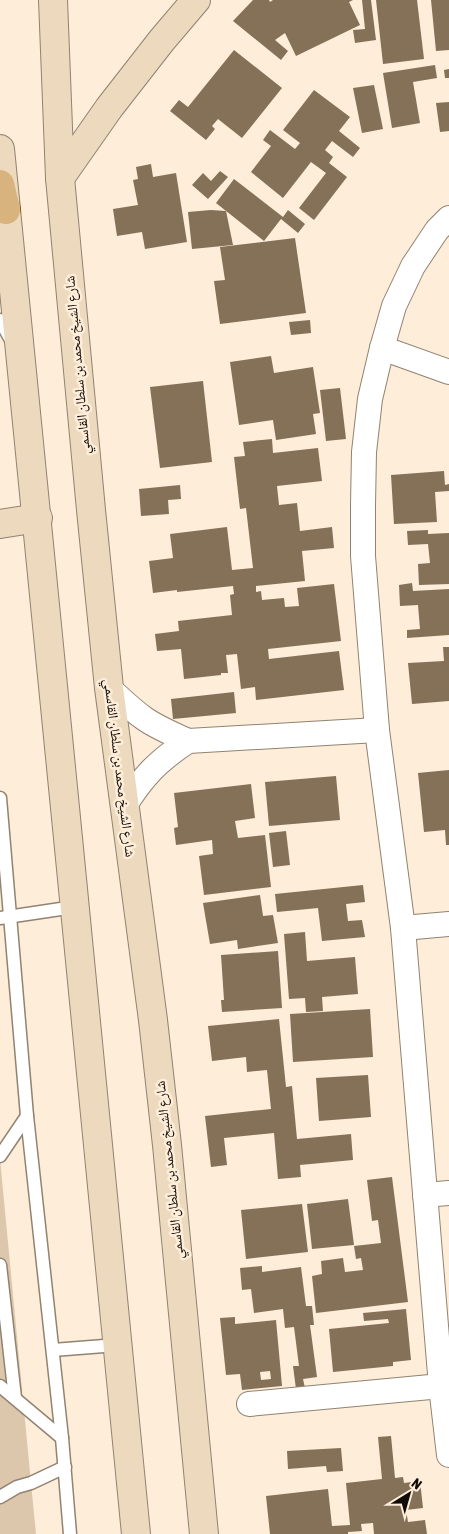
<svg xmlns="http://www.w3.org/2000/svg" width="449" height="1534" font-family="'Asap Condensed','Noto Naskh Arabic',sans-serif">
	<style>
		.green { fill: #dcc6ac }
		.building { fill: #857058; fill-rule: evenodd }
		.lines { fill: none; stroke-linecap: round; stroke-linejoin: round }
		.service-casing { stroke: #918371; stroke-width: 15 }
		.minor-casing { stroke: #918371; stroke-width: 26 }
		.secondary-casing { stroke: #918371; stroke-width: 30 }
		.primary-casing { stroke: #81581a; stroke-width: 30 }
		.service { stroke: #fff; stroke-width: 12 }
		.minor { stroke: #fff; stroke-width: 24 }
		.secondary { stroke: #ecd9be; stroke-width: 28 }
		.primary { stroke: #d8b37d; stroke-width: 28 }
		.labels { text-anchor: middle; dominant-baseline: central; stroke-width: 5; stroke-linejoin: round; paint-order: stroke }
		.street-label { font-size: 14px; fill: #100b05; stroke: #fdedd9 }
	</style>
	<rect width="100%" height="100%" fill="#fdedd9"/>
	<!-- green -->
	<path class="green" d="M 0,1159 L 31,1483 L 36,1534 L 0,1534 Z"/>
	<!-- building -->
	<g class="building">
		<path d="M 253,0 L 269,0 L 270,2 L 273,0 L 353,0 L 349,2 L 360,25 L 296,56 L 285,33 L 275,40 L 288,51 L 281,60 L 233,21 Z"/>
		<path d="M 362,0 L 371,0 L 376,40 L 355,43 L 353,30 L 365,29 Z"/>
		<path d="M 376,0 L 417,0 L 424,59 L 383,64 Z"/>
		<path d="M 431,0 L 449,0 L 449,50 L 436,51 Z"/>
		<path d="M 234,50 L 282,88 L 242,138 L 218,119 L 212,126 L 215,129 L 206,140 L 170,111 L 179,100 L 188,107 Z"/>
		<path d="M 435,65 L 437,78 L 413,82 L 420,123 L 392,128 L 383,73 Z"/>
		<path d="M 449,69 L 449,78 L 445,78 L 444,70 Z"/>
		<path d="M 374,85 L 383,129 L 362,133 L 353,88 Z"/>
		<path d="M 314,90 L 350,117 L 339,131 L 360,148 L 353,157 L 332,141 L 325,150 L 333,157 L 329,163 L 347,177 L 314,220 L 299,208 L 326,173 L 311,162 L 283,198 L 251,172 L 271,146 L 263,140 L 270,130 L 295,149 L 300,143 L 283,130 Z"/>
		<path d="M 449,102 L 449,131 L 440,132 L 436,103 Z"/>
		<path d="M 151,164 L 153,177 L 176,173 L 187,242 L 145,249 L 142,232 L 117,236 L 113,209 L 138,205 L 133,180 L 138,179 L 136,167 Z"/>
		<path d="M 220,171 L 228,177 L 208,199 L 192,185 L 203,173 L 211,181 Z"/>
		<path d="M 234,179 L 283,217 L 288,210 L 305,224 L 298,233 L 281,219 L 264,241 L 216,203 Z"/>
		<path d="M 211,210 L 226,211 L 233,245 L 192,249 L 188,212 Z"/>
		<path d="M 295,238 L 306,313 L 220,324 L 214,281 L 225,280 L 220,247 Z"/>
		<path d="M 310,320 L 311,333 L 291,335 L 289,322 Z"/>
		<path d="M 271,356 L 274,373 L 313,367 L 320,413 L 313,414 L 316,434 L 276,440 L 273,420 L 239,425 L 230,362 Z"/>
		<path d="M 203,381 L 212,462 L 160,468 L 150,387 Z"/>
		<path d="M 340,388 L 346,439 L 326,441 L 320,390 Z"/>
		<path d="M 272,439 L 273,453 L 318,448 L 322,481 L 277,486 L 279,505 L 297,503 L 300,531 L 332,527 L 334,548 L 302,551 L 305,581 L 256,586 L 256,592 L 261,591 L 262,600 L 284,598 L 285,607 L 299,606 L 297,588 L 334,584 L 341,641 L 268,649 L 269,659 L 339,651 L 344,690 L 256,700 L 255,687 L 241,689 L 237,654 L 226,655 L 228,673 L 221,673 L 221,675 L 184,679 L 181,649 L 157,651 L 155,634 L 179,631 L 178,621 L 232,615 L 230,595 L 234,594 L 233,586 L 177,592 L 177,590 L 153,593 L 149,561 L 173,558 L 170,534 L 227,527 L 232,570 L 253,568 L 246,508 L 240,509 L 234,457 L 245,456 L 243,442 Z"/>
		<path d="M 444,471 L 445,485 L 449,484 L 449,491 L 435,492 L 437,522 L 394,524 L 391,475 Z"/>
		<path d="M 180,485 L 181,499 L 168,500 L 169,514 L 141,516 L 139,489 Z"/>
		<path d="M 428,530 L 428,534 L 449,533 L 449,584 L 419,585 L 418,564 L 430,563 L 428,544 L 408,545 L 407,531 Z"/>
		<path d="M 412,583 L 413,591 L 449,589 L 449,635 L 407,638 L 407,630 L 420,629 L 418,605 L 400,606 L 399,585 Z"/>
		<path d="M 443,647 L 449,647 L 449,701 L 412,704 L 408,663 L 444,661 Z"/>
		<path d="M 234,692 L 236,713 L 173,719 L 171,699 Z"/>
		<path d="M 449,770 L 449,845 L 446,845 L 445,830 L 424,832 L 418,773 Z"/>
		<path d="M 336,776 L 340,820 L 269,826 L 265,782 Z"/>
		<path d="M 251,784 L 255,818 L 235,821 L 238,838 L 265,835 L 271,887 L 204,895 L 199,856 L 213,854 L 212,840 L 176,845 L 174,828 L 178,827 L 174,793 Z"/>
		<path d="M 286,831 L 290,865 L 273,867 L 269,833 Z"/>
		<path d="M 363,885 L 365,902 L 346,904 L 348,921 L 362,920 L 365,937 L 322,941 L 318,908 L 277,912 L 275,894 Z"/>
		<path d="M 260,895 L 263,916 L 273,915 L 278,943 L 238,949 L 237,940 L 210,944 L 203,903 Z"/>
		<path d="M 305,932 L 307,961 L 355,957 L 358,994 L 322,997 L 323,1011 L 306,1012 L 305,998 L 289,999 L 284,934 Z"/>
		<path d="M 278,951 L 282,1008 L 222,1012 L 221,1000 L 224,1000 L 221,955 Z"/>
		<path d="M 370,1009 L 373,1057 L 293,1062 L 290,1014 Z"/>
		<path d="M 279,1019 L 286,1087 L 292,1086 L 297,1139 L 351,1134 L 353,1160 L 300,1165 L 301,1177 L 278,1179 L 274,1133 L 224,1138 L 227,1165 L 211,1167 L 205,1116 L 271,1109 L 267,1070 L 247,1072 L 246,1057 L 212,1061 L 208,1026 Z"/>
		<path d="M 368,1075 L 371,1117 L 319,1121 L 316,1078 Z"/>
		<path d="M 392,1177 L 408,1302 L 316,1313 L 312,1276 L 322,1274 L 321,1261 L 343,1258 L 345,1272 L 363,1270 L 361,1258 L 356,1259 L 354,1246 L 381,1243 L 378,1220 L 372,1221 L 367,1180 Z"/>
		<path d="M 348,1199 L 354,1245 L 312,1249 L 307,1204 Z"/>
		<path d="M 302,1204 L 308,1252 L 246,1259 L 241,1210 Z"/>
		<path d="M 262,1266 L 262,1272 L 301,1267 L 306,1306 L 312,1306 L 314,1325 L 310,1325 L 317,1377 L 303,1379 L 305,1388 L 296,1389 L 293,1366 L 299,1366 L 294,1327 L 285,1328 L 283,1309 L 254,1313 L 251,1289 L 242,1290 L 240,1268 Z"/>
		<path d="M 406,1309 L 411,1360 L 393,1362 L 393,1366 L 333,1372 L 329,1329 L 389,1323 L 388,1319 L 364,1321 L 363,1313 Z"/>
		<path d="M 235,1317 L 235,1324 L 276,1320 L 282,1386 L 242,1390 L 240,1374 L 226,1375 L 220,1318 ZM 270,1371 L 271,1379 L 261,1380 L 260,1372 Z"/>
		<path d="M 391,1436 L 395,1478 L 403,1477 L 404,1483 L 420,1481 L 423,1508 L 406,1510 L 408,1522 L 425,1520 L 427,1534 L 374,1534 L 373,1523 L 361,1524 L 362,1531 L 348,1532 L 348,1534 L 270,1534 L 266,1496 L 328,1489 L 332,1526 L 350,1525 L 346,1483 L 382,1479 L 378,1437 Z"/>
		<path d="M 341,1448 L 343,1471 L 327,1472 L 326,1466 L 288,1469 L 287,1451 Z"/>
	</g>
	<g class="lines">
		<defs>
			<g id="service">
				<path d="M 0,320 L 11,340"/>
				<path d="M 0,798 L 27,1116 L 62,1438 L 70,1534"/>
				<path d="M 0,918 L 74,907"/>
				<path d="M 0,1156 L 27,1116"/>
				<path d="M 0,1265 L 15,1398"/>
				<path d="M 53,1350 L 117,1345"/>
				<path d="M 0,1386 L 62,1438"/>
				<path d="M 0,1497 L 17,1487 L 31,1483 L 65,1467"/>
			</g>
			<g id="minor">
				<path d="M 449,218 L 437,230 L 413,266 L 394,306 L 382,348 L 370,399 L 364,452 L 363,505 L 363,556 L 377,730 L 403,928 L 441,1386 L 449,1455"/>
				<path d="M 382,348 L 449,372"/>
				<path d="M 109,688 C 121,699 132,710 145,719 C 158,728 173,734 188,741 L 377,730"/>
				<path d="M 124,807 C 143,776 158,761 188,741"/>
				<path d="M 403,928 L 449,924"/>
				<path d="M 425,1195 L 449,1193"/>
				<path d="M 249,1404 L 441,1386"/>
			</g>
			<g id="secondary">
				<path d="M 53,0 L 60,178 L 91,510 L 109,688 L 153,1020 L 167,1145 L 204,1534"/>
				<path d="M 0,149 C 47,611 90,1072 136,1534"/>
				<path d="M 60,178 L 109,108 L 162,40 L 196,0"/>
				<path d="M 0,524 L 38,518"/>
			</g>
			<path id="primary" d="M 0,184 L 6,210"/>
		</defs>
		<!-- service casing -->
		<use href="#service" class="service-casing"/>
		<!-- minor casing -->
		<use href="#minor" class="minor-casing"/>
		<!-- secondary casing -->
		<use href="#secondary" class="secondary-casing"/>
		<!-- primary casing -->
		<use href="#primary" class="primary-casing"/>
		<!-- service -->
		<use href="#service" class="service"/>
		<!-- minor -->
		<use href="#minor" class="minor"/>
		<!-- secondary -->
		<use href="#secondary" class="secondary"/>
		<!-- primary -->
		<use href="#primary" class="primary"/>
	</g>
	<g class="labels">
		<!-- street labels -->
		<g class="street-label">
			<text transform="translate(77 365) rotate(-95)">شارع الشيخ محمد بن سلطان القاسمي</text>
			<text transform="translate(120 768) rotate(83)">شارع الشيخ محمد بن سلطان القاسمي</text>
			<text transform="translate(169 1170) rotate(-96)">شارع الشيخ محمد بن سلطان القاسمي</text>
		</g>
	</g>
	<!-- north arrow -->
	<g transform="translate(409 1494) rotate(37)" stroke="#fdedd9" stroke-width="4" paint-order="stroke">
	<path d="M0-4L9 19L0 12L-9 19Z" fill="#100b05"/>
	<text y="-8" font-size="14" font-weight="bold" text-anchor="middle" fill="#100b05">N</text>
	</g>
</svg>
